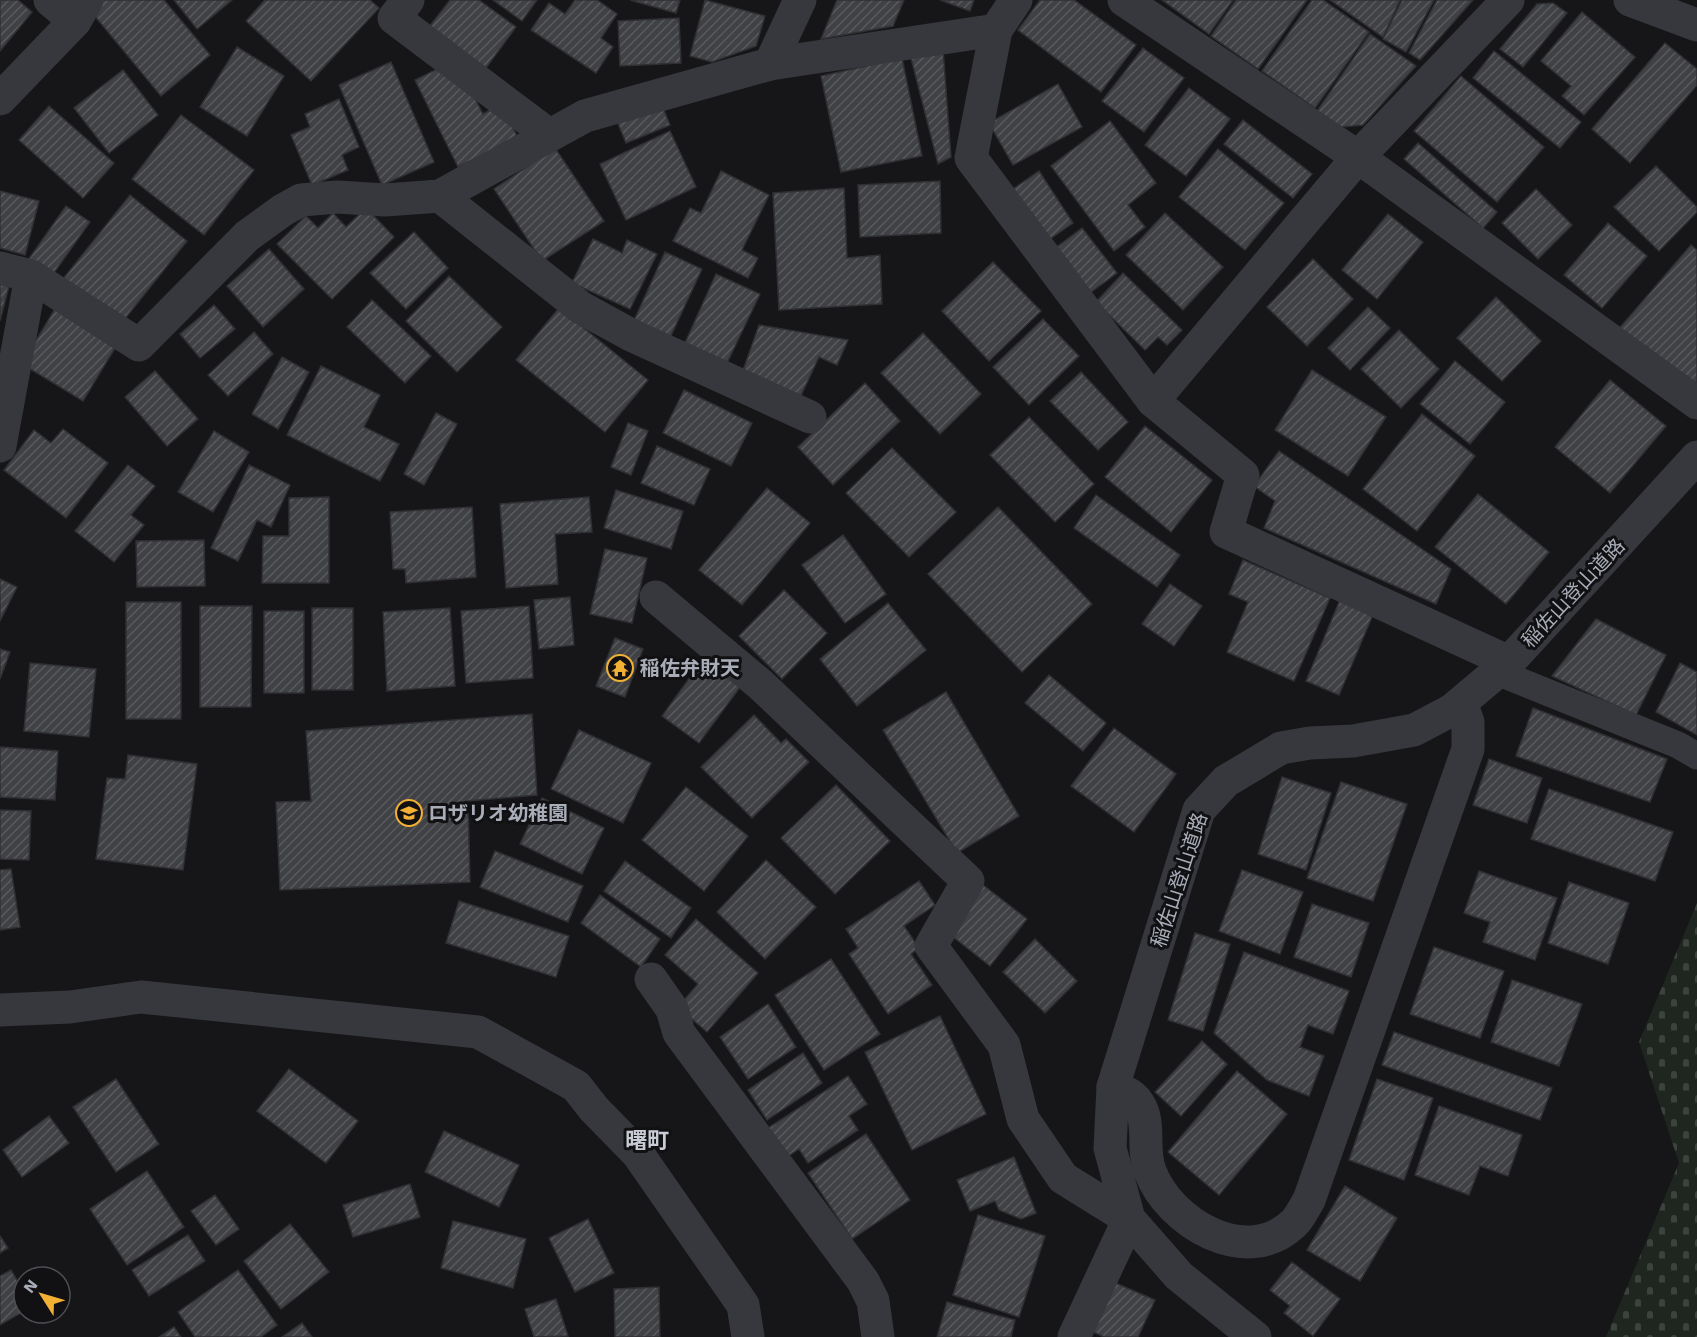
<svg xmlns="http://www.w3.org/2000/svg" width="1697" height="1337" font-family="'Work Sans','Noto Sans JP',sans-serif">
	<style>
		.cemetery { fill: url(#cemetery-stones) }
		.building { fill: url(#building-hatch); stroke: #303034; stroke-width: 1.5 }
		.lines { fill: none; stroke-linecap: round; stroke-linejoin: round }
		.service { stroke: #37383d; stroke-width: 27 }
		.minor { stroke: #37383d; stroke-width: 33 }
		.tertiary { stroke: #37383d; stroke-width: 33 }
		.labels { text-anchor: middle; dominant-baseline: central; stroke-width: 6; stroke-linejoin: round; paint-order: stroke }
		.street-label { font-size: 20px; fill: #a8adb8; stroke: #111113 }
		.poi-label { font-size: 20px; font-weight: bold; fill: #a8adb8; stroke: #111113; text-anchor: start }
		.quarter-label { font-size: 22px; font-weight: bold; fill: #c9ccd4; stroke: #111113 }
	</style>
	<defs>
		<pattern id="cemetery-stones" width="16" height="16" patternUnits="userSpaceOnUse" patternTransform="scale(1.5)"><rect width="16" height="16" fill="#1e261f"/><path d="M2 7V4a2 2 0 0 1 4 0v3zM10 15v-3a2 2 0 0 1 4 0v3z" fill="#3c433d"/></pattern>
		<pattern id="building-hatch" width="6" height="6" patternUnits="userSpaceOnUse" patternTransform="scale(1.5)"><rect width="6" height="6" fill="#404145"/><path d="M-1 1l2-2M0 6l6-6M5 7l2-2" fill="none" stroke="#595a5e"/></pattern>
	</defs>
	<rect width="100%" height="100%" fill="#161618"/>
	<!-- cemetery -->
	<path class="cemetery" d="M 1697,903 L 1697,1337 L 1606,1337 L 1679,1163 L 1639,1042 Z"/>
	<!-- building -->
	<g class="building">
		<path d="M 0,0 L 18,0 L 32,12 L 0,51 Z"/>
		<path d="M 100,0 L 164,0 L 210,55 L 161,96 L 89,9 Z"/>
		<path d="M 174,0 L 232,0 L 197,29 Z"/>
		<path d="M 265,0 L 370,0 L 379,8 L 311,81 L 246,21 Z"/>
		<path d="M 450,0 L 479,0 L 516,27 L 486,68 L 429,27 Z"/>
		<path d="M 493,0 L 537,0 L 522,21 Z"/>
		<path d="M 575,0 L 597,0 L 617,14 L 601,38 L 613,47 L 596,73 L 531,30 L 549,3 L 565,14 Z"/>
		<path d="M 630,0 L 680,0 L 676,13 Z"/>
		<path d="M 705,0 L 765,16 L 756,46 L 712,62 L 690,56 Z"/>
		<path d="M 837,0 L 904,0 L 893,26 L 821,39 Z"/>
		<path d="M 940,0 L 974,0 L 970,11 Z"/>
		<path d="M 1040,0 L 1074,0 L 1136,45 L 1101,92 L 1018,30 Z"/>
		<path d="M 1162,0 L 1233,0 L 1209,34 Z"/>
		<path d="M 1236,0 L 1307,0 L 1258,69 L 1211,36 Z"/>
		<path d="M 1312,0 L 1323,0 L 1369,32 L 1315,108 L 1262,71 Z"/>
		<path d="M 1330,0 L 1400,0 L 1383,37 Z"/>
		<path d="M 1402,0 L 1434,0 L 1406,52 L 1383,39 Z"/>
		<path d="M 1437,0 L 1473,0 L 1420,60 L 1409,53 Z"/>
		<path d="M 1553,3 L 1567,13 L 1523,67 L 1500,49 L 1537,4 Z"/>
		<path d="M 1582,12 L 1635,57 L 1584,115 L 1562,96 L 1571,86 L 1541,61 Z"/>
		<path d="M 679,18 L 681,63 L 620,66 L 618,21 Z"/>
		<path d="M 1370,34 L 1416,66 L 1363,125 L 1341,127 L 1317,111 Z"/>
		<path d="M 1665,43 L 1697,69 L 1697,85 L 1630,163 L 1592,129 Z"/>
		<path d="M 237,47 L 284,76 L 247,136 L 200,107 Z"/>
		<path d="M 1143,48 L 1184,78 L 1144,132 L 1102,101 Z"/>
		<path d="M 943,49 L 951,157 L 938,164 L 911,58 Z"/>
		<path d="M 1494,51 L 1581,122 L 1560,148 L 1473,78 Z"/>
		<path d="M 902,58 L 922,156 L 841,172 L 821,76 Z"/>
		<path d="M 391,62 L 434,162 L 382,185 L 339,85 Z"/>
		<path d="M 437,69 L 471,91 L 483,114 L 501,104 L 518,138 L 458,167 L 415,80 Z"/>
		<path d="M 123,70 L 158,115 L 109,153 L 74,108 Z"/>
		<path d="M 1461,76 L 1544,147 L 1497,202 L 1414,131 Z"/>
		<path d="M 1058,84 L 1082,127 L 1013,165 L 989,123 Z"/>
		<path d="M 1189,88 L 1230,119 L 1186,176 L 1145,145 Z"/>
		<path d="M 339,99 L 359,147 L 342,155 L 348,170 L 312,185 L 291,135 L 310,127 L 305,114 Z"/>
		<path d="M 661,103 L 670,125 L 626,143 L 617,121 Z"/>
		<path d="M 49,106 L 114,163 L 83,198 L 19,140 Z"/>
		<path d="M 181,115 L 254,170 L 204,235 L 132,179 Z"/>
		<path d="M 1243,120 L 1312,174 L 1293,198 L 1224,144 Z"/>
		<path d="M 1110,121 L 1156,183 L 1128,205 L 1145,227 L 1114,251 L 1051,166 Z"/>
		<path d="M 670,131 L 696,187 L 626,220 L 600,164 Z"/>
		<path d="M 1418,143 L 1497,212 L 1483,228 L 1404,159 Z"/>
		<path d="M 555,148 L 604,221 L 542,261 L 494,189 Z"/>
		<path d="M 1218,149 L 1284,203 L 1245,250 L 1179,197 Z"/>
		<path d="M 1656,166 L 1697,207 L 1697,212 L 1659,251 L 1614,207 Z"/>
		<path d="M 721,171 L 769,195 L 742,250 L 758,258 L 748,278 L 673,241 L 690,208 L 701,213 Z"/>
		<path d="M 1039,171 L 1073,223 L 1047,241 L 1013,189 Z"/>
		<path d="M 940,181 L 941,233 L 860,237 L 858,185 Z"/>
		<path d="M 844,188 L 847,258 L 880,255 L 882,304 L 779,310 L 773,193 Z"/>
		<path d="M 1536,189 L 1572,225 L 1538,259 L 1502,223 Z"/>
		<path d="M 0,191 L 39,201 L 25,255 L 0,248 Z"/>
		<path d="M 130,195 L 187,241 L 120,325 L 63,279 Z"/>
		<path d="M 66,206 L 90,222 L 51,277 L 28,260 Z"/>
		<path d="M 366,208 L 394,237 L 332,299 L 277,244 L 306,216 L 318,228 L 333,213 L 346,227 Z"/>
		<path d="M 1165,213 L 1223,267 L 1183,310 L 1126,255 Z"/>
		<path d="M 1388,214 L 1423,242 L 1377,299 L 1342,270 Z"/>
		<path d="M 1608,223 L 1647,256 L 1602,308 L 1564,275 Z"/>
		<path d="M 1082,228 L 1117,273 L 1087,295 L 1053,250 Z"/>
		<path d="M 414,232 L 448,268 L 406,309 L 370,273 Z"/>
		<path d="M 593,239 L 622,253 L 627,240 L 657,254 L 630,309 L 572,283 Z"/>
		<path d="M 1691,245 L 1697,250 L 1697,382 L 1693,383 L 1617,331 Z"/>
		<path d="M 269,249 L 304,289 L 263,327 L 227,286 Z"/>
		<path d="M 665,252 L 702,269 L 668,342 L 632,325 Z"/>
		<path d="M 1313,259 L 1353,299 L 1307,346 L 1267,307 Z"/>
		<path d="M 993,262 L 1041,311 L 989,361 L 942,311 Z"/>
		<path d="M 1123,273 L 1182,330 L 1167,345 L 1158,337 L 1145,350 L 1096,302 Z"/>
		<path d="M 716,274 L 760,294 L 727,363 L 685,343 Z"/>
		<path d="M 449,276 L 502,327 L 457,372 L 406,321 Z"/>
		<path d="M 0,284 L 9,286 L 0,321 Z"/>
		<path d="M 1496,297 L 1541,341 L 1502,381 L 1457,338 Z"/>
		<path d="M 372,300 L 431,356 L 405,383 L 347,327 Z"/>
		<path d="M 214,305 L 235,329 L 200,358 L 180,334 Z"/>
		<path d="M 56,307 L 118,343 L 83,401 L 22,364 Z"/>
		<path d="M 1368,307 L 1390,328 L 1350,370 L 1328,348 Z"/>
		<path d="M 559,308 L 648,380 L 605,432 L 516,360 Z"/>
		<path d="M 1043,319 L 1079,356 L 1029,405 L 993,367 Z"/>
		<path d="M 759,325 L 848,340 L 837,365 L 819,357 L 798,402 L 741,376 Z"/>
		<path d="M 1399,330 L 1439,369 L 1401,408 L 1361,369 Z"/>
		<path d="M 254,332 L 273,354 L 228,396 L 208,375 Z"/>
		<path d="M 923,333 L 981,394 L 940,434 L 881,373 Z"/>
		<path d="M 282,357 L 309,372 L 278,429 L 252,414 Z"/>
		<path d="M 1455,361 L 1505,402 L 1470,444 L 1420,404 Z"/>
		<path d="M 321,366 L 380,395 L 364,427 L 399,444 L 380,481 L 287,435 Z"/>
		<path d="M 1312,370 L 1386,417 L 1348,476 L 1275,430 Z"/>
		<path d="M 155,371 L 198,419 L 167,446 L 125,397 Z"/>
		<path d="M 1081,372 L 1128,422 L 1098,450 L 1050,401 Z"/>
		<path d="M 1610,380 L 1666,426 L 1610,493 L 1555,447 Z"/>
		<path d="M 865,383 L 900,421 L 833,485 L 798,447 Z"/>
		<path d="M 684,390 L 752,423 L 731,466 L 663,433 Z"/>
		<path d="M 436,413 L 457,424 L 424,485 L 404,474 Z"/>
		<path d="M 1422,414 L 1475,456 L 1417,531 L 1363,489 Z"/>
		<path d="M 1029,417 L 1094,484 L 1055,522 L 990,455 Z"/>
		<path d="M 628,423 L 648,431 L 631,475 L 611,467 Z"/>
		<path d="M 1145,426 L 1212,480 L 1171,532 L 1105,477 Z"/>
		<path d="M 63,429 L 108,463 L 66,518 L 4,470 L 34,430 L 51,443 Z"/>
		<path d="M 214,431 L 249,452 L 213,512 L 178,492 Z"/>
		<path d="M 657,446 L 710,469 L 694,505 L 641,483 Z"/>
		<path d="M 892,448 L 956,512 L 909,557 L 846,493 Z"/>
		<path d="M 1279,451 L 1451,569 L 1436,604 L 1264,528 L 1275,501 L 1254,486 Z"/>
		<path d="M 128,465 L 155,486 L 131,515 L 144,525 L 114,562 L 75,531 Z"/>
		<path d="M 249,465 L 290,485 L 271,527 L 257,520 L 238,561 L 211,548 Z"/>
		<path d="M 767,488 L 810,523 L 742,605 L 699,570 Z"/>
		<path d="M 616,490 L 683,511 L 671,549 L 604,528 Z"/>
		<path d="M 1478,494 L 1549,552 L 1506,604 L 1435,547 Z"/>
		<path d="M 1096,495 L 1180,555 L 1157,587 L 1074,528 Z"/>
		<path d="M 329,497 L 329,583 L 262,583 L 263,536 L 289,536 L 289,498 Z"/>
		<path d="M 589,497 L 592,532 L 555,534 L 558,584 L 506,588 L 500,504 Z"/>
		<path d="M 472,507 L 476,577 L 406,583 L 405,569 L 393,569 L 390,512 Z"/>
		<path d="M 998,507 L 1092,604 L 1022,672 L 928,574 Z"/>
		<path d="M 843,535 L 886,594 L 845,623 L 802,565 Z"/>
		<path d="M 204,540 L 205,586 L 137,587 L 136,541 Z"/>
		<path d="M 605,549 L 647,558 L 632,623 L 590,614 Z"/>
		<path d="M 1243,560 L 1330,598 L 1294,681 L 1227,652 L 1248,602 L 1229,594 Z"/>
		<path d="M 0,579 L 17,587 L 0,621 Z"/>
		<path d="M 1170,584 L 1202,606 L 1174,646 L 1142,624 Z"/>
		<path d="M 784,590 L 827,633 L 782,679 L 739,636 Z"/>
		<path d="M 1342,595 L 1375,610 L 1339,695 L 1306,681 Z"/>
		<path d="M 570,597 L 574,645 L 539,649 L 534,600 Z"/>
		<rect x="126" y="602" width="55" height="117"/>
		<path d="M 888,603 L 926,650 L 857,706 L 820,659 Z"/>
		<path d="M 200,606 L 252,606 L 251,707 L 200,707 Z"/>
		<path d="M 529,606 L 533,678 L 466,683 L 461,611 Z"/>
		<rect x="312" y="608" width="41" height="82"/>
		<path d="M 450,608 L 455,686 L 387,691 L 383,612 Z"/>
		<rect x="264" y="611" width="40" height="82"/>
		<path d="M 1596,619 L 1666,655 L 1636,715 L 1552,676 Z"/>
		<path d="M 615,638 L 643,649 L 625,697 L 596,686 Z"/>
		<path d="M 0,649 L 10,652 L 0,679 Z"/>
		<path d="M 709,651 L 746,679 L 699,743 L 662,716 Z"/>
		<path d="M 30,663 L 96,669 L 89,737 L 24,731 Z"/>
		<path d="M 1680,663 L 1697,672 L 1697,735 L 1656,712 Z"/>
		<path d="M 1049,675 L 1106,723 L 1083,751 L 1025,703 Z"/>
		<path d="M 946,692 L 1019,816 L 957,853 L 883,730 Z"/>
		<path d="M 1533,708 L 1667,759 L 1650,802 L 1516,756 Z"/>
		<path d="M 532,714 L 537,795 L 468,801 L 470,882 L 280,890 L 276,802 L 311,801 L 306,731 Z"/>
		<path d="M 754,715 L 781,743 L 786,739 L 809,762 L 752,818 L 701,767 Z"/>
		<path d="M 1114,728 L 1176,774 L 1134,832 L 1071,786 Z"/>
		<path d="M 579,730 L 651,763 L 623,823 L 551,789 Z"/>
		<path d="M 0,747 L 58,751 L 55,800 L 0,797 Z"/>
		<path d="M 128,755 L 197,764 L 183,870 L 96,859 L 107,778 L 125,779 Z"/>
		<path d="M 1489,759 L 1542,778 L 1527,823 L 1473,805 Z"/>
		<path d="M 1282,777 L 1331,793 L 1306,870 L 1258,854 Z"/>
		<path d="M 1341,782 L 1407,804 L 1373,901 L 1307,878 Z"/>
		<path d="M 836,785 L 890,841 L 835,894 L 781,838 Z"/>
		<path d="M 686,787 L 748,836 L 704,891 L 642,840 Z"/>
		<path d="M 1549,789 L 1673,832 L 1655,881 L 1531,839 Z"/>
		<path d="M 542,798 L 604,828 L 582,874 L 520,844 Z"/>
		<path d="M 0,810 L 31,811 L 29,860 L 0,859 Z"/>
		<path d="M 495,851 L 583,886 L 568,922 L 480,887 Z"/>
		<path d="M 766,860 L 816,907 L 765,959 L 717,912 Z"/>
		<path d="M 625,861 L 691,908 L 671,938 L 604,891 Z"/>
		<path d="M 11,869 L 20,927 L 0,930 L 0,870 Z"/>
		<path d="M 1242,870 L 1303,892 L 1280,954 L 1219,931 Z"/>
		<path d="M 1479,871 L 1557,898 L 1535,960 L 1483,942 L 1490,922 L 1464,913 Z"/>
		<path d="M 919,881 L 935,905 L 904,926 L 919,948 L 911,954 L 932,985 L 888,1014 L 849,954 L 858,948 L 846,929 Z"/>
		<path d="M 1569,882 L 1629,903 L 1608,964 L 1548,943 Z"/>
		<path d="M 983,885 L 1027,919 L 990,966 L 947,932 Z"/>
		<path d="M 600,895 L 660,939 L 641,967 L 581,923 Z"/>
		<path d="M 459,901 L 569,936 L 556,977 L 446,943 Z"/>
		<path d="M 1312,904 L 1369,923 L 1351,977 L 1294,957 Z"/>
		<path d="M 696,919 L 758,973 L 707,1032 L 678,1007 L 698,984 L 665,955 Z"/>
		<path d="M 1195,933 L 1230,944 L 1203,1031 L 1168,1020 Z"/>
		<path d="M 1035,939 L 1077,981 L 1045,1013 L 1003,972 Z"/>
		<path d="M 1434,947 L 1504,971 L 1480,1038 L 1410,1014 Z"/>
		<path d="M 1244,952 L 1349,991 L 1333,1034 L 1308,1025 L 1300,1047 L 1324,1056 L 1309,1096 L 1267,1080 L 1214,1033 Z"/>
		<path d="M 831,959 L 880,1034 L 824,1070 L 775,995 Z"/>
		<path d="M 1512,980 L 1582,1004 L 1559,1066 L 1491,1042 Z"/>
		<path d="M 768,1004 L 796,1047 L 748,1079 L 720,1037 Z"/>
		<path d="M 940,1016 L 986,1114 L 912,1150 L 865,1052 Z"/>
		<path d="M 1394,1032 L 1552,1088 L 1540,1120 L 1382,1065 Z"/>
		<path d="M 1202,1041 L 1227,1064 L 1181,1116 L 1155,1092 Z"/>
		<path d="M 803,1053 L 822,1083 L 767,1120 L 748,1090 Z"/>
		<path d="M 289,1069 L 358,1121 L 326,1163 L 257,1111 Z"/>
		<path d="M 1237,1071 L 1287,1114 L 1219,1195 L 1168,1152 Z"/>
		<path d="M 848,1076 L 867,1104 L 849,1116 L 858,1130 L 808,1163 L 799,1149 L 784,1159 L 765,1130 Z"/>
		<path d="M 116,1079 L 159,1144 L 116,1172 L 73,1107 Z"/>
		<path d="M 1377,1079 L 1433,1098 L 1404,1180 L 1349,1160 Z"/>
		<path d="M 1439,1106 L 1522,1135 L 1508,1176 L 1480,1166 L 1469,1195 L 1415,1175 Z"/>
		<path d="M 49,1116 L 69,1143 L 22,1177 L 3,1150 Z"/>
		<path d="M 444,1131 L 519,1165 L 499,1207 L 425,1172 Z"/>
		<path d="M 866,1134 L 910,1200 L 852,1239 L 808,1173 Z"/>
		<path d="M 1014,1157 L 1036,1213 L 1021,1219 L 999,1210 L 995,1201 L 970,1211 L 957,1180 Z"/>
		<path d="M 147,1171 L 184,1227 L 127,1265 L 90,1209 Z"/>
		<path d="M 410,1184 L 420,1217 L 353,1237 L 343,1205 Z"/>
		<path d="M 1345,1186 L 1397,1218 L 1360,1281 L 1307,1250 Z"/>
		<path d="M 215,1195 L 239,1229 L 216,1245 L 191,1211 Z"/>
		<path d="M 978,1215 L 1045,1236 L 1019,1317 L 953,1295 Z"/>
		<path d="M 588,1219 L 614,1273 L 575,1292 L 549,1238 Z"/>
		<path d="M 453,1221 L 526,1239 L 513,1288 L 441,1268 Z"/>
		<path d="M 290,1224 L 329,1272 L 281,1309 L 244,1261 Z"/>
		<path d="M 188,1235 L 205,1261 L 149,1296 L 132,1270 Z"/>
		<path d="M 0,1236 L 8,1248 L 0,1253 Z"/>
		<path d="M 1292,1262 L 1340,1299 L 1313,1336 L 1284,1313 L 1290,1306 L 1270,1290 Z"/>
		<path d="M 11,1270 L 24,1292 L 24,1311 L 0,1325 L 0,1276 Z"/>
		<path d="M 238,1270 L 277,1325 L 261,1337 L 195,1337 L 178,1312 Z"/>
		<path d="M 1113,1282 L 1155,1300 L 1138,1337 L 1104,1337 L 1091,1331 Z"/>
		<path d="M 659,1287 L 660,1337 L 615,1337 L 614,1289 Z"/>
		<path d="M 556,1299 L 568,1336 L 534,1337 L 525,1309 Z"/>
		<path d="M 947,1302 L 1015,1320 L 1011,1337 L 937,1337 Z"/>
		<path d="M 302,1323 L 312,1337 L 282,1337 Z"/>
		<path d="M 174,1327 L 181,1337 L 159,1337 Z"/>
	</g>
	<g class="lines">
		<!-- service -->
		<path class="service" d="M 1497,672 L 1678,745 L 1697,756"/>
		<!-- minor -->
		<g class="minor">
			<path d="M 50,0 L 75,21"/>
			<path d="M 408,0 L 394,18 L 549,135"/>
			<path d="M 1016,0 L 996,30 L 971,158 L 1153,401 L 1243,475 L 1226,532 L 1509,662"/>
			<path d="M 1124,0 L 1358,157 L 1697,403"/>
			<path d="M 1630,0 L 1697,25"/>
			<path d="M 770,64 L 800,0"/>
			<path d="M 0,99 L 75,21 L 87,0"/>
			<path d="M 440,196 L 580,307 L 631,335 L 810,417"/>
			<path d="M 0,268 L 31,276 L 139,345 L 247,236 L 283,210 L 301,200 L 338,197 L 385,200 L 440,196 L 585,116 L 770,64 L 996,30"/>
			<path d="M 1153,401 L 1358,157 L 1508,0"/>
			<path d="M 0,446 L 31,276"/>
			<path d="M 656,597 L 761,685 L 968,881 L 931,946 L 1004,1045 L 1023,1119 L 1063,1178 L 1129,1219 L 1074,1337"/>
			<path d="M 651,979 L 672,1009 L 679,1033 L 863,1281 L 873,1301 L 878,1337"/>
			<path d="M 0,1010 L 70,1007 L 141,997 L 478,1032 L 576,1086 L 594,1109 L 638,1154 L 743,1305 L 748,1337"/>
			<path d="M 1113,1087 C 1126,1092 1135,1095 1141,1108 C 1150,1127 1142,1151 1150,1171 C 1169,1223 1247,1269 1294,1223 C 1300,1217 1304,1208 1309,1200 L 1468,749 L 1468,722 L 1461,703"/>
		</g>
		<!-- tertiary -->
		<path class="tertiary" d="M 1255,1337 L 1179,1276 L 1129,1219 L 1110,1148 L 1113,1087 L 1199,810 L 1226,781 L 1281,748 L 1310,743 L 1353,741 L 1414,730 L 1452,710 L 1509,662 L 1697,457"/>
	</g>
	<!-- icons -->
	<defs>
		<symbol id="temple-ring" viewBox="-11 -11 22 22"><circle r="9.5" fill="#111113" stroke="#f2b134" stroke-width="1.5"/><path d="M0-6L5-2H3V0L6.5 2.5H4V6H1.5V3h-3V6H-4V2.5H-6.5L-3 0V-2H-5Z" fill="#f2b134"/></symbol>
		<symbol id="school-ring" viewBox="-11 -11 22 22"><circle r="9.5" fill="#111113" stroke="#f2b134" stroke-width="1.5"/><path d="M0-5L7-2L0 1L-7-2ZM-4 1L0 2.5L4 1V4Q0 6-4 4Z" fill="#f2b134"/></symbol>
	</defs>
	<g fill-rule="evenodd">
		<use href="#temple-ring" x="605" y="653" width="30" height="30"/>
		<use href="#school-ring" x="394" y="798" width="30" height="30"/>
	</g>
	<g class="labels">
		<!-- street labels -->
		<g class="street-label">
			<text transform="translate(1573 593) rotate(-47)">稲佐山登山道路</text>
			<text transform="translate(1179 880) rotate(-72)">稲佐山登山道路</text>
		</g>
		<!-- poi labels -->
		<g class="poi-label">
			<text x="640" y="668">稲佐弁財天</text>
			<text x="428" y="813">ロザリオ幼稚園</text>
		</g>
		<!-- quarter labels -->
		<g class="quarter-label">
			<text x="647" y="1140">曙町</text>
		</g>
	</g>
	<!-- north arrow -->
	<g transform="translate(42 1295) rotate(307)"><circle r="28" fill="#111113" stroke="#4d4f55" stroke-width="1.5"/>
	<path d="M0-4.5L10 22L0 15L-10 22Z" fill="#f2b134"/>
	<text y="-9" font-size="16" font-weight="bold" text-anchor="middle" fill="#a8adb8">N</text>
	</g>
</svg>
